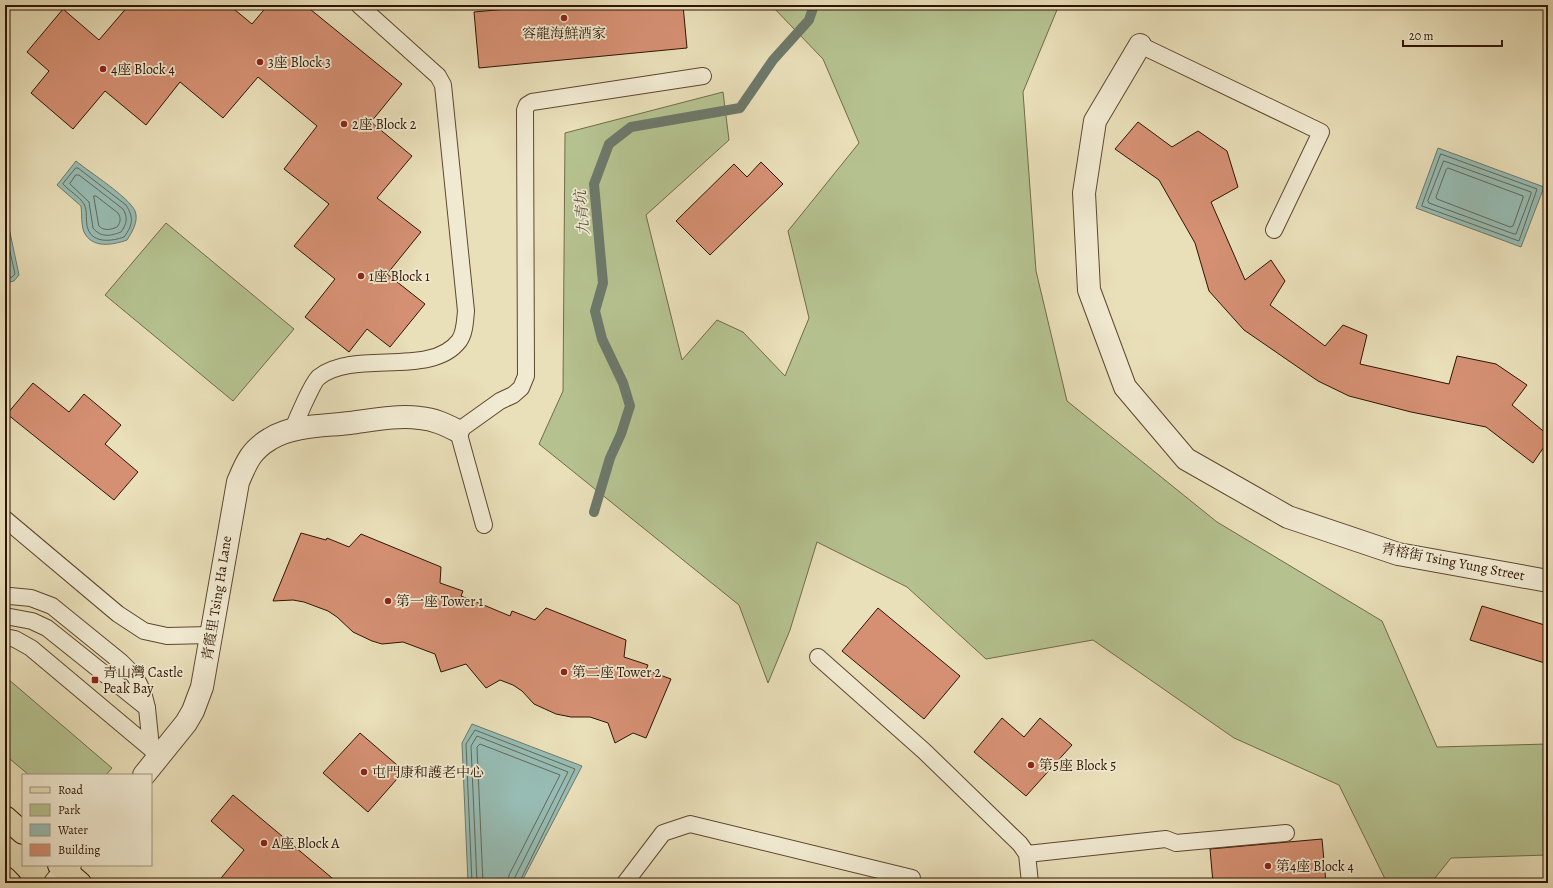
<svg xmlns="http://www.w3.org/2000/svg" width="1553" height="888" font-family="Alegreya,'Noto Serif TC',serif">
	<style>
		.green { fill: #b5c290; stroke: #726b48 }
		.water { fill: #97bcb3; stroke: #6d796b }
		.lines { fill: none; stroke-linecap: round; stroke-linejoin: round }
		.shore { stroke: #63685a; stroke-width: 1 }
		.stream { stroke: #6d796b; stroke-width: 10 }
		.building { fill: #d59073; stroke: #2f1400 }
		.lane-casing { stroke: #5e472e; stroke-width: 18 }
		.street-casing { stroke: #5e472e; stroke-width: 24 }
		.primary-casing { stroke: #2f1400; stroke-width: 24 }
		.lane { stroke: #f1ead2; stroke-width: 16 }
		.street { stroke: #f1ead2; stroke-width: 22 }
		.primary { stroke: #e9dfb9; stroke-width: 22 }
		.poi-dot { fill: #8f2418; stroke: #f1ead2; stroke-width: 1.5 }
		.labels { text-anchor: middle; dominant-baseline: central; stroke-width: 3.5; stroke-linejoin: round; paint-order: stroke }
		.poi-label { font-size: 14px; fill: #2f1400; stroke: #f1ead2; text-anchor: start }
		.street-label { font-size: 14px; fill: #2f1400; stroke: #f1ead2 }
		.water-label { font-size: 15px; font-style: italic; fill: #534f3f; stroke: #f1ead2 }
	</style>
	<rect width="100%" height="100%" fill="#e9dfb9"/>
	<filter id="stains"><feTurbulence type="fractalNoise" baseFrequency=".005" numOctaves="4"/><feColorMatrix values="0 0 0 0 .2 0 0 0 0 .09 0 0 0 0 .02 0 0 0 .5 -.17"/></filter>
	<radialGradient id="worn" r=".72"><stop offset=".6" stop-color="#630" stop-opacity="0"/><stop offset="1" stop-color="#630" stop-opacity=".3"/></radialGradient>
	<!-- green -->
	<g class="green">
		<path d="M 771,5 L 1059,5 L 1023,92 L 1036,271 L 1067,401 L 1217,522 L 1382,621 L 1437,747 L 1548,744 L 1548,855 L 1451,858 L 1431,883 L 1387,883 L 1339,785 L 1234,738 L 1093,640 L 986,659 L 907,587 L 817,542 L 790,630 L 768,683 L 739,605 L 539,444 L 563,391 L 565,133 L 723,92 L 729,140 L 646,215 L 682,360 L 717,320 L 743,332 L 785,376 L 809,318 L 788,231 L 859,143 L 823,59 Z"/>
		<path d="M 166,223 L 294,329 L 233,401 L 105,295 Z"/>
		<path d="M 8,679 L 112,768 L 106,775 L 29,775 L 5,755 L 5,682 Z"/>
	</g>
	<!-- water -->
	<g class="water">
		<path d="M 1438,148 L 1544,187 L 1521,247 L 1416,208 Z"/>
		<path d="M 76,161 C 89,172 129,197 135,211 C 139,221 132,232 127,240 C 113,245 92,249 84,232 C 81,225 82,214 81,206 L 57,185 Z"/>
		<path d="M 5,221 L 9,228 L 19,275 L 14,281 L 5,283 Z"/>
		<path d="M 472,724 L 582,766 L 521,883 L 468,883 L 462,743 Z"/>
	</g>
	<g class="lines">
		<!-- shore -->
		<g class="shore">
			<path d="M 1441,154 L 1537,189 L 1519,241 L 1422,206 Z"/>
			<path d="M 1444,161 L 1531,192 L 1531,194 L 1516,234 L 1514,234 L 1429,203 L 1428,201 Z"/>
			<path d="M 76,168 L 78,168 L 126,205 C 134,218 133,225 124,237 C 113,241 93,244 88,229 C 85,222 88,211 84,204 C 79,196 69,191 63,184 Z"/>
			<path d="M 1448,168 L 1523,196 L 1523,198 L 1513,226 L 1510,227 L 1437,199 L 1436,197 L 1446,170 Z"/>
			<path d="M 76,175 L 79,175 L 123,209 C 128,217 127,224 121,232 C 111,236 101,238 93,228 L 89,202 L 70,184 Z"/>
			<path d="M 94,196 L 96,196 L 118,213 C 121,218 121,222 117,227 C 111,230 103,231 99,226 Z"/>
			<path d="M 5,229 L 15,274 L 12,277 L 5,279"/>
			<path d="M 472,883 L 466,744 L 475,730 L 575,769 L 519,883"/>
			<path d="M 477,883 L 471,746 L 477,736 L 568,772 L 515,877 L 514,883"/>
			<path d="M 483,883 L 477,747 L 480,744 L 560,775 L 509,875 L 508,883"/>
		</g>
		<!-- stream -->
		<path class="stream" d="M 594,512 L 610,458 L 621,434 L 630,406 L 623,383 L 602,339 L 595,311 L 603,283 L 594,184 L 609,144 L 631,127 L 740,108 L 773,60 L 809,20 L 814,5"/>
	</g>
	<!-- building -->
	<g class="building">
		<path d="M 129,5 L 229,5 L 252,24 L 268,5 L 305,5 L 402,84 L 371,122 L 412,156 L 377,198 L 421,232 L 387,274 L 425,304 L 390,347 L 367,329 L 349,352 L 305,317 L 335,279 L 294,246 L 329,204 L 284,169 L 317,126 L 258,77 L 223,118 L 180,82 L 146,125 L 105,91 L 73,129 L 31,93 L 49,71 L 27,52 L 63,9 L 99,40 Z"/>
		<path d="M 551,5 L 683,5 L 687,48 L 479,68 L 474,12 Z"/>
		<path d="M 1138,122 L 1172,147 L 1198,131 L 1227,151 L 1238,187 L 1211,202 L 1245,280 L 1271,260 L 1285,281 L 1270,305 L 1325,346 L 1343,325 L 1367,335 L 1360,364 L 1449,384 L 1457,356 L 1496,364 L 1527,385 L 1512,405 L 1548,435 L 1548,441 L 1533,463 L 1486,427 L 1411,412 L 1349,396 L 1318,381 L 1244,330 L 1209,291 L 1195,243 L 1159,180 L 1115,149 Z"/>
		<path d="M 761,162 L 783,184 L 710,255 L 676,221 L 734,164 L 747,177 Z"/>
		<path d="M 33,383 L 69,412 L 84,394 L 121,425 L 105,444 L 138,472 L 114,500 L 7,414 Z"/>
		<path d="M 301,533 L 326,540 L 327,538 L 349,547 L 361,534 L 441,567 L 440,583 L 463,591 L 461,596 L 486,606 L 510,616 L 512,611 L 535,620 L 546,608 L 626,640 L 624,657 L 648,665 L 646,670 L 671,679 L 646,738 L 633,733 L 615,743 L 608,723 L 590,717 L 571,717 L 556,714 L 534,704 L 522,691 L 513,685 L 500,680 L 486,688 L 466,664 L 441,672 L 435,654 L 403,642 L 382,644 L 372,641 L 353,632 L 337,617 L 328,611 L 304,602 L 293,600 L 273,601 Z"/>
		<path d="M 1482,606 L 1548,626 L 1548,664 L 1470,640 Z"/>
		<path d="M 878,608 L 960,676 L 924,719 L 842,651 Z"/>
		<path d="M 1002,718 L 1024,737 L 1040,718 L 1072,745 L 1026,796 L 974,752 Z"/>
		<path d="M 360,733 L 404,771 L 368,812 L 323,773 Z"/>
		<path d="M 233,795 L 338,883 L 217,883 L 244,850 L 211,821 Z"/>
		<path d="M 1322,839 L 1326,883 L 1213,883 L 1210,849 Z"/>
	</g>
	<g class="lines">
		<defs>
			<g id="lane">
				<path d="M 1140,45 L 1321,132 L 1274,230"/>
				<path d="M 292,431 C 296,421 313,381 319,377 C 354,349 431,378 459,341 C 465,333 465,320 466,311 L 443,85 L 438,76 L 359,5"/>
				<path d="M 5,519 L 118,614 L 144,631 L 167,636 L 210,635"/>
				<path d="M 484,525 L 458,431 L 500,401 L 513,395 L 521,388 L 526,376 L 525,110 L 527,105 L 532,102 L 703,76"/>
				<path d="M 5,598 L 10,596 L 31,598 L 52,606 L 121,662 L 135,676 L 143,692 L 147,708"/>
				<path d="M 5,616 L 32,621 L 47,628 L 147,708 L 151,747"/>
				<path d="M 5,637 L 15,639 L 31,648 L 155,752"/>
				<path d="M 818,657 L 924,751 L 1020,844 L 1027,854 L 1030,883"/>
				<path d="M 1027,854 L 1166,839 L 1176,843 L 1286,833"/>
				<path d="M 625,883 L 663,833 L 690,824 L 912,878"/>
			</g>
			<g id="street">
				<path d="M 1140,45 L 1095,121 L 1084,193 L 1089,290 L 1125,387 L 1186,459 L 1288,517 L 1398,554 L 1548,581"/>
				<path d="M 144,775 L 186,723 L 193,711 L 202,687 L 238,482 C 246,463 251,450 270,439 C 292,425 325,426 350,423 C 373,420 397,415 420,418 C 434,419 446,425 458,431"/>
				<path d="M 55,883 L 70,865"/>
			</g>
			<g id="primary">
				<path d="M 5,817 L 23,833"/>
				<path d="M 59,865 L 80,883"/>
				<path d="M 5,878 L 10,883"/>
			</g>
		</defs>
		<!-- lane casing -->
		<use href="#lane" class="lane-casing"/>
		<!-- street casing -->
		<use href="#street" class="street-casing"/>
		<!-- primary casing -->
		<use href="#primary" class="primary-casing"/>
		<!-- lane -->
		<use href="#lane" class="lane"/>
		<!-- street -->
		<use href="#street" class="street"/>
		<!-- primary -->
		<use href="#primary" class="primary"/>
	</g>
	<!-- markers -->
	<g class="poi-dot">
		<circle cx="564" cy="18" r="4"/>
		<circle cx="260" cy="62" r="4"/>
		<circle cx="103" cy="69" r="4"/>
		<circle cx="344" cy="124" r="4"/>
		<circle cx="361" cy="276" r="4"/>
		<circle cx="388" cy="601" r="4"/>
		<circle cx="564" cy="672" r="4"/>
		<rect x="91" y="676" width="8" height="8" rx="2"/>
		<circle cx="1031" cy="765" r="4"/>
		<circle cx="364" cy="772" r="4"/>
		<circle cx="264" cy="843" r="4"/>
		<circle cx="1268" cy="866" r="4"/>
	</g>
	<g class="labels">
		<!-- poi labels -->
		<g class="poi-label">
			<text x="564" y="33" text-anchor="middle">容龍海鮮酒家</text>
			<text x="268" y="62">3座 Block 3</text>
			<text x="111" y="69">4座 Block 4</text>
			<text x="352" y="124">2座 Block 2</text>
			<text x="369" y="276">1座 Block 1</text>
			<text x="396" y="601">第一座 Tower 1</text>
			<text x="103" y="672">青山灣 Castle<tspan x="103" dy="16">Peak Bay</tspan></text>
			<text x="572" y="672">第二座 Tower 2</text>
			<text x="1039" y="765">第5座 Block 5</text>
			<text x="372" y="772">屯門康和護老中心</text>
			<text x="272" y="843">A座 Block A</text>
			<text x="1276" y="866">第4座 Block 4</text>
		</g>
		<!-- street labels -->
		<g class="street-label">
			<text transform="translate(1453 562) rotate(11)">青榕街 Tsing Yung Street</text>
			<text transform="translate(217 598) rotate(-81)">青霞里 Tsing Ha Lane</text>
		</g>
		<!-- water labels -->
		<g class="water-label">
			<text transform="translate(582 213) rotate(-95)">九青坑</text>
		</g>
	</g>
	<!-- margin -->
	<rect width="1553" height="888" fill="none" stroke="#e9dfb9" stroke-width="20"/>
	<rect x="6" y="6" width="1541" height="876" fill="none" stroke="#2f1400" stroke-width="2"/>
	<rect x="10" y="10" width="1533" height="868" fill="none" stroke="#2f1400"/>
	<!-- legend -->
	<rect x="22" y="774" width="130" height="92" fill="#f1ead2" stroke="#a3947e"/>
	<rect x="30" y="787" width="20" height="6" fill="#e9dfb9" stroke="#a3947e"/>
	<text x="58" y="794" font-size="12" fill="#2f1400">Road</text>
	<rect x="30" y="804" width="20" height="12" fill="#b5c290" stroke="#a3947e"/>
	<text x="58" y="814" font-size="12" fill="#2f1400">Park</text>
	<rect x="30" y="824" width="20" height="12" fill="#97bcb3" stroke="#a3947e"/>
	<text x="58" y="834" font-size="12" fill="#2f1400">Water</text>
	<rect x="30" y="844" width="20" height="12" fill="#d59073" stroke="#a3947e"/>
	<text x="58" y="854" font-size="12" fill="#2f1400">Building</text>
	<!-- scale -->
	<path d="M1403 40v6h99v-6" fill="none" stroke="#2f1400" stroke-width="2"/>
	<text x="1409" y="40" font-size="12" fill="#2f1400" stroke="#f1ead2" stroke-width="3" paint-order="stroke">20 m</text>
	<rect width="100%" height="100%" filter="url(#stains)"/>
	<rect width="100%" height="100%" fill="url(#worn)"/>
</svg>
